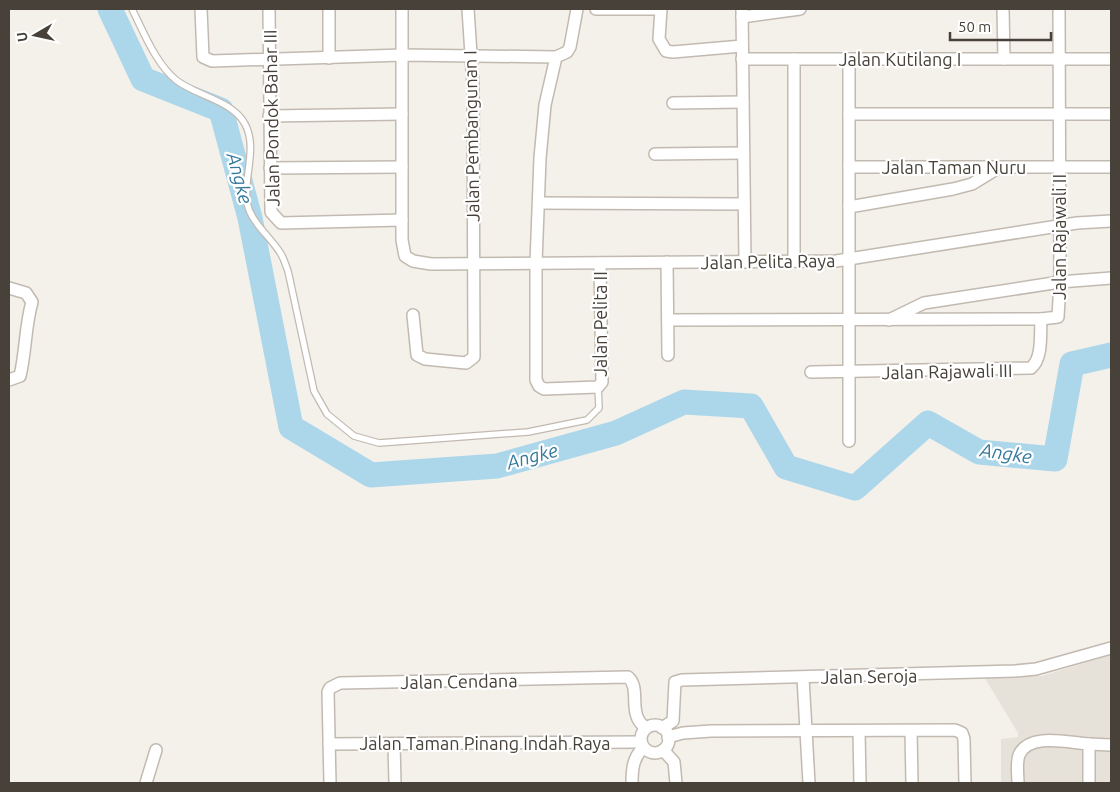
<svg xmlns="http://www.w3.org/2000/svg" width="1120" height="792" font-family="Ubuntu,sans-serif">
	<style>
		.residential { fill: #e7e2d9 }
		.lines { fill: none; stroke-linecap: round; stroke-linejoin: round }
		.river { stroke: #acd7eb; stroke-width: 25 }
		.lane-casing { stroke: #c2bab1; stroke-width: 8 }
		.street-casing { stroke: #c2bab1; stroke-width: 14 }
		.lane { stroke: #fff; stroke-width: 5.5 }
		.street { stroke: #fff; stroke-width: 11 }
		.labels { text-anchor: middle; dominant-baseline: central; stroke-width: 4.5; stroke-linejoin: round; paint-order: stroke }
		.street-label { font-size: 18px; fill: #474139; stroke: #fff }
		.water-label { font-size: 19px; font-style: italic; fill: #36799c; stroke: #fff }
	</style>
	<rect width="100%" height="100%" fill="#f4f0ea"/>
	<!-- residential -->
	<path class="residential" d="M 1111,655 L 1111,783 L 1001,783 L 1001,739 L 1018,737 L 1018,733 L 983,675 L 1042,676 Z"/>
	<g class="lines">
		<!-- river -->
		<path class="river" d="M 110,9 L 143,79 L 221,110 L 250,218 L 291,427 L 371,475 L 497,466 L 616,433 L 684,402 L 751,406 L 786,467 L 855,488 L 928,423 L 979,452 L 1055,459 L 1072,364 L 1111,355"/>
		<defs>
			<path id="lane" d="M 132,9 C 143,31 156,64 176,80 C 196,96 232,100 245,124 C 258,148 243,178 247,203 C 251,223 271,237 281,254 C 284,259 286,266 288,271 L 314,391 L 327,414 L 354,436 L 379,443 L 528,432 L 587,420 L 599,408 L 598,387"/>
			<g id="street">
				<path d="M 201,9 L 203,57 L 212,61 L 403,55 L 556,57 L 567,52 L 570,47 L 577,9"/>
				<path d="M 269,9 L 271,212 L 281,223 L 402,220"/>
				<path d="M 402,9 L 402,240 L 405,256 L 413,261 L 431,264 L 836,261 L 1077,223 L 1111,221"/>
				<path d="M 596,9 L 661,9"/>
				<path d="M 661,9 L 659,39 L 666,51 L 673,52 L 742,46"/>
				<path d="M 742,9 L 745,262"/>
				<path d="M 1003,9 L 1004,59"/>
				<path d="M 742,17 L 800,9"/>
				<path d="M 556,57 L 545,105 L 540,158 L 536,263 L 536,380 L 539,386 L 544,389 L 598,387 L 602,382 L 600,263"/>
				<path d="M 329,58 L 329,9"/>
				<path d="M 742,59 L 1111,59"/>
				<path d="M 794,59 L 794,261"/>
				<path d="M 849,59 L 849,441"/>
				<path d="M 673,103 L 743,102"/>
				<path d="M 849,114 L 1111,114"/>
				<path d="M 269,116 L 402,114"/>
				<path d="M 655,154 L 743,153"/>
				<path d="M 849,167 L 1111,167"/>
				<path d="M 270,168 L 402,167"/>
				<path d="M 539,203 L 744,204"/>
				<path d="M 849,207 L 953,189 L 972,184 L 998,168"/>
				<path d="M 667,262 L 668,355"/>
				<path d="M 9,288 L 26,293 L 32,302 C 25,326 26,351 20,376 L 9,380"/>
				<path d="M 413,315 L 417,355 L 425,359 L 466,363 L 474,357 L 473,85 L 468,9"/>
				<path d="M 668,320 L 1041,319 L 1058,317 L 1060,282 L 1059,9"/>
				<path d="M 889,320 L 924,303 L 1060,282 L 1111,278"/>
				<path d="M 811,372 L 1031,368 C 1043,358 1040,334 1041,319"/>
				<path d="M 803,678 L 809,783"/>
				<circle cx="655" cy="739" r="14"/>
				<path d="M 662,728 L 673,721 L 675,682 L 682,680 L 1015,671 L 1036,669 L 1111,648"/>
				<path d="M 859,731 L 860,783"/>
				<path d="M 911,731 L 912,783"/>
				<path d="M 668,737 L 683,733 L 711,731 L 955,730 L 962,733 L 964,739 L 965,783"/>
				<path d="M 329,744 L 641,742"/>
				<path d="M 394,744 L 395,783"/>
				<path d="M 1089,744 L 1111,745"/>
				<path d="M 663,750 L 674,762 L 676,783"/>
				<path d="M 146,783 L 156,750"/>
				<path d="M 330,783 L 328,692 L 330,688 L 340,683 L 628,677 C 642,689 626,714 646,728"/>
				<path d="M 632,783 C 632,769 633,758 643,748"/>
				<path d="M 1018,783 C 1018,775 1016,763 1019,755 C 1029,732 1069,743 1089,744 L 1089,783"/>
			</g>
		</defs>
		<!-- lane casing -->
		<use href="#lane" class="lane-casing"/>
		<!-- street casing -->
		<use href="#street" class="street-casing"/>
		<!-- lane -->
		<use href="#lane" class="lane"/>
		<!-- street -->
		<use href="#street" class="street"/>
	</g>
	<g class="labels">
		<!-- street labels -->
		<g class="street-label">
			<text x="900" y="59">Jalan Kutilang I</text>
			<text transform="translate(271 118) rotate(-91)">Jalan Pondok Bahar III</text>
			<text transform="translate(471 136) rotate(-91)">Jalan Pembangunan I</text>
			<text x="954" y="167">Jalan Taman Nuru</text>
			<text transform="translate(1059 237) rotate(-90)">Jalan Rajawali II</text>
			<text transform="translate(768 261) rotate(-1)">Jalan Pelita Raya</text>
			<text transform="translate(600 324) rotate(-90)">Jalan Pelita II</text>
			<text transform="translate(947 371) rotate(-1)">Jalan Rajawali III</text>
			<text transform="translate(869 676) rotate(-1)">Jalan Seroja</text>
			<text transform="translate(459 681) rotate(-1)">Jalan Cendana</text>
			<text x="485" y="743">Jalan Taman Pinang Indah Raya</text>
		</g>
		<!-- water labels -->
		<g class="water-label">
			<text transform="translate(240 178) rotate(75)">Angke</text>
			<text transform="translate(1006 453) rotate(8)">Angke</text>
			<text transform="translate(532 456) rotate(-15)">Angke</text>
		</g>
	</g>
	<!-- border -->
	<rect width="1120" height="792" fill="none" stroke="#474139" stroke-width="20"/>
	<!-- north arrow -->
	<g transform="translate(35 35) rotate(261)" stroke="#ffffff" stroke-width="4" paint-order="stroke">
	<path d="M0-4L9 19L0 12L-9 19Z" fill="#474139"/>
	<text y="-8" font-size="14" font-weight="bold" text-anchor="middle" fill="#474139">U</text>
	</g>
	<!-- scale -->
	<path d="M950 32v8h101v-8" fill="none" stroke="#474139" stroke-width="2.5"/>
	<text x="958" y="32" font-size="15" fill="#474139" stroke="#ffffff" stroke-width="4" paint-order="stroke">50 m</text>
</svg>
